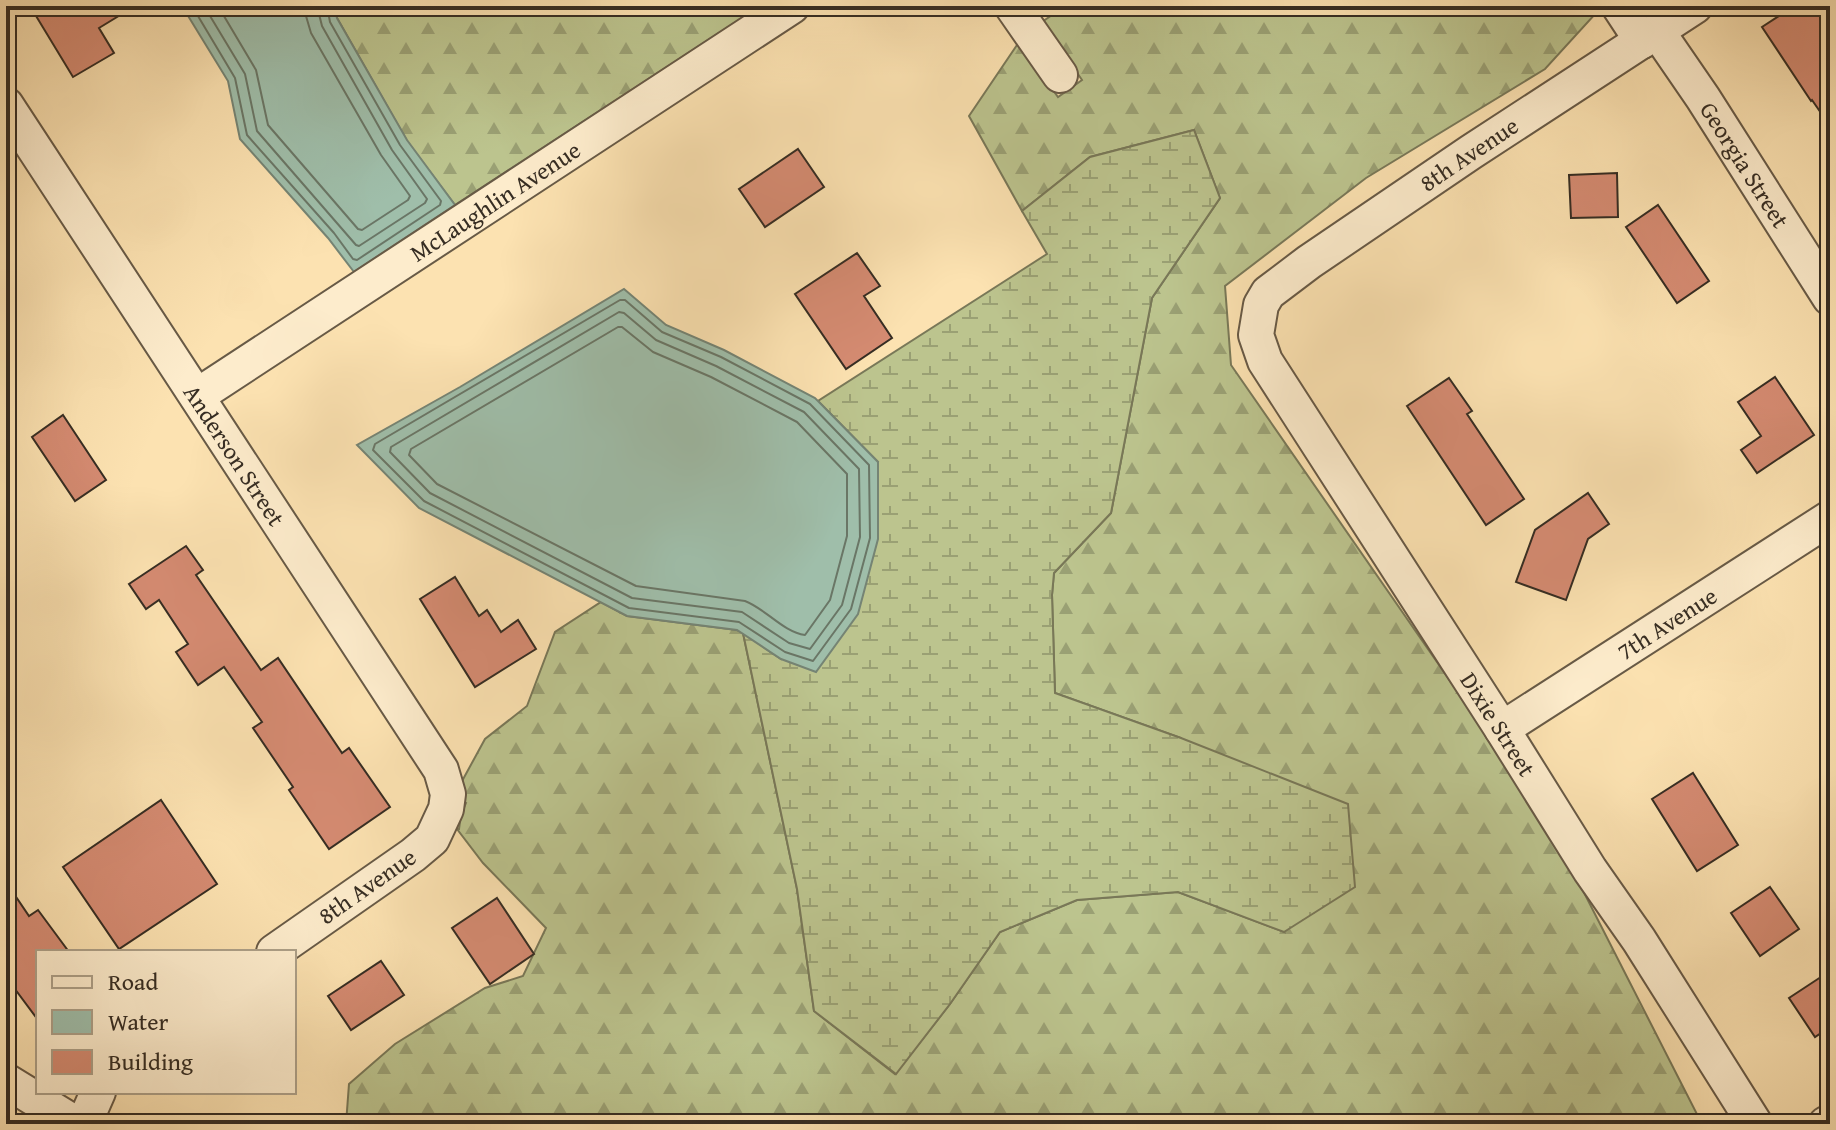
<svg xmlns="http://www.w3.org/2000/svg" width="1836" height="1130" font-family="'Gentium Book Plus',serif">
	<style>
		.forest { fill: url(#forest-firs); stroke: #797858; stroke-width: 2 }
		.wetland { fill: url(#wetland-marsh); stroke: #797858; stroke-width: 2 }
		.water { fill: #9fbeaa; stroke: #758474; stroke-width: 2 }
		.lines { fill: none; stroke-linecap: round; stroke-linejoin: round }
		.shore { stroke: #6a7666; stroke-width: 2 }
		.building { fill: #d58b72; stroke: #362d23; stroke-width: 2 }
		.minor-casing { stroke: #685a46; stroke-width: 38 }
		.minor { stroke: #fdeccc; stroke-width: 34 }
		.labels { text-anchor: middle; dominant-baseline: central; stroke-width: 6; stroke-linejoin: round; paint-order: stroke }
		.street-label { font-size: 24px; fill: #362d23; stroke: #fdeccc }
	</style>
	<defs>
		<pattern id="forest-firs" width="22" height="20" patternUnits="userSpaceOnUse" patternTransform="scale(2)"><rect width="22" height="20" fill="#bcc48e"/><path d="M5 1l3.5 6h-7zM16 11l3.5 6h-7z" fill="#9aa074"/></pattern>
		<pattern id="wetland-marsh" width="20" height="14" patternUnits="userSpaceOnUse" patternTransform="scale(2)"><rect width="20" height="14" fill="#bcc48e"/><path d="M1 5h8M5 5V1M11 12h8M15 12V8" fill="none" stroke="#9aa074"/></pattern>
	</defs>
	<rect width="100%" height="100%" fill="#fce2b1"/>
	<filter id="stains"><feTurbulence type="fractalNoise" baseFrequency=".0025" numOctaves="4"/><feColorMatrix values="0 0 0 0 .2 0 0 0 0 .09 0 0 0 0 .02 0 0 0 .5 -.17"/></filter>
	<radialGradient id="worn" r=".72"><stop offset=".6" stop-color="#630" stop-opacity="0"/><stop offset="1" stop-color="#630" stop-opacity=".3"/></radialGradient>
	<!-- forest -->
	<g class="forest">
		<path d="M 334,6 L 744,6 L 748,14 L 455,205 L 407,141 L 337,18 Z"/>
		<path d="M 1065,6 L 1592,6 L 1597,12 L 1545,69 L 1366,178 L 1225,286 L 1231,365 L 1498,750 L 1573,871 L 1702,1124 L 346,1124 L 349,1084 L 395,1044 L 485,988 L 523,976 L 546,928 L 483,863 L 457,829 L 459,829 L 461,815 L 466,803 L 463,801 L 461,783 L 485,739 L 527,706 L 555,632 L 601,602 L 627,616 L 737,630 L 743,633 L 797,889 L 814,1011 L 895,1074 L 950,1004 L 1000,932 L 1077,900 L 1178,892 L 1284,932 L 1181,738 L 1055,693 L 1052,595 L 1054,573 L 1111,513 L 1152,298 L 1220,198 L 1194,130 L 1090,157 L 1022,211 L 969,116 L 1019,42 L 1058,97 L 1082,80 L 1042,22 Z"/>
	</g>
	<!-- wetland -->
	<path class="wetland" d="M 1194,130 L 1220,198 L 1152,298 L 1111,513 L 1054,573 L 1052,595 L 1055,693 L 1181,738 L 1348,804 L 1355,887 L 1284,932 L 1178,892 L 1077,900 L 1000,932 L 950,1004 L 896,1074 L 814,1011 L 797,889 L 743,633 L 781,659 L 878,462 L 818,401 L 1047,254 L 1022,211 L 1090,157 Z"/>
	<!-- water -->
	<g class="water">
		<path d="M 182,6 L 334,6 L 337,18 L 407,140 L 455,205 L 354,272 L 328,238 L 240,139 L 228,81 Z"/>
		<path d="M 624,289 L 666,325 L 724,350 L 815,398 L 878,462 L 878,539 L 858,614 L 816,672 L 781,659 L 737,630 L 627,616 L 419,508 L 357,445 L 460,387 Z"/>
	</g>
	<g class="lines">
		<!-- shore -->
		<g class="shore">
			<path d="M 192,6 L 235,78 L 247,135 L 334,233 L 353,259 L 357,260 L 440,205 L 441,201 L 400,145 L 330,22 L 327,6"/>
			<path d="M 204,6 L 245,74 L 257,131 L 356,245 L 359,246 L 425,203 L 427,199 L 392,150 L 322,26 L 317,6"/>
			<path d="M 218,6 L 256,70 L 268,125 L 358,229 L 362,230 L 408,200 L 410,196 L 381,155 L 311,33 L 306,16 L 305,6"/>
			<path d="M 620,300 L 625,300 L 662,332 L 721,357 L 810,404 L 869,465 L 870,538 L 851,609 L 813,661 L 785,652 L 739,622 L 629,608 L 424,501 L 373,450 L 375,444 Z"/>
			<path d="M 619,312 L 624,313 L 656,340 L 716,366 L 804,412 L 859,469 L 860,537 L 842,605 L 810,649 L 789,643 L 742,612 L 632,598 L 430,493 L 390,452 L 391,447 Z"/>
			<path d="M 618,327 L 622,327 L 653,352 L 711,377 L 797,422 L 847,474 L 847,536 L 830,600 L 805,635 C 783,632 766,609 745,601 L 636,586 L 437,484 L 409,455 L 411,449 Z"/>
		</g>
	</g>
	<!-- building -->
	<g class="building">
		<path d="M 30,6 L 135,6 L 99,28 L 114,53 L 73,77 Z"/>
		<path d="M 1794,6 L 1830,6 L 1830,126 L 1812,100 L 1811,101 L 1762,27 Z"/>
		<path d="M 798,149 L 824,187 L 765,227 L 739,189 Z"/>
		<path d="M 1617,173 L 1618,217 L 1571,218 L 1569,175 Z"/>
		<path d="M 1658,205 L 1709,281 L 1677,303 L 1626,227 Z"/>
		<path d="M 857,253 L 880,286 L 864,296 L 892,338 L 846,369 L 795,294 Z"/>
		<path d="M 1775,377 L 1814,435 L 1757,473 L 1741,450 L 1761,436 L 1738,402 Z"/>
		<path d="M 1449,378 L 1472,411 L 1467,414 L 1524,499 L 1486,525 L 1407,406 Z"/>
		<path d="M 63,415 L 106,480 L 75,501 L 32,437 Z"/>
		<path d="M 1588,493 L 1609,524 L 1588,539 L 1566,600 L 1516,582 L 1535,530 Z"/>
		<path d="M 186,546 L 203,570 L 196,575 L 261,670 L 278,658 L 342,753 L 349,748 L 390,807 L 329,849 L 289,790 L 293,787 L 253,728 L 262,722 L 224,667 L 198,685 L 176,652 L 188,644 L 159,600 L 146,609 L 129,584 Z"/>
		<path d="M 455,577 L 479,616 L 487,610 L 501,632 L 518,620 L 536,649 L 475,687 L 420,599 Z"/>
		<path d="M 1693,773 L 1738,845 L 1697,871 L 1652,799 Z"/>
		<path d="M 161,800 L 217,884 L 119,949 L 63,867 Z"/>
		<path d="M 6,882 L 29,916 L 38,910 L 69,952 L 38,952 L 38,1020 L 6,977 Z"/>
		<path d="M 1770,887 L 1799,929 L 1760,956 L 1731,913 Z"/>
		<path d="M 497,898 L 534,954 L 490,984 L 452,928 Z"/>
		<path d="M 381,961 L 404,995 L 351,1030 L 328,996 Z"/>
		<path d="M 1830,971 L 1830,1027 L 1815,1037 L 1789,998 Z"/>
	</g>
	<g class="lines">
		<defs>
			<g id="minor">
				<path d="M 1012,6 L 1060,75"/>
				<path d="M 1619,6 L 1642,41"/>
				<path id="s1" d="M 1695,6 L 1471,152 L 1309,262 L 1268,293 L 1261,305 L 1256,335 L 1265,361 L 1502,729 L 1590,870 L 1639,940 L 1755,1124"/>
				<path id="s2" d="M 1657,31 L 1703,98 L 1830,298"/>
				<path id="s3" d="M 6,105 L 441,770 L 448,794 L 446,809 L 432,839 L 413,855 L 274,952"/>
				<path id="s4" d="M 197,396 L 792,6"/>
				<path id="s5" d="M 1502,729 L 1830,518"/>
				<path d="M 6,1081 L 76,1124"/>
				<path d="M 84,1124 L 98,1092"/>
				<path d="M 1826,1124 L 1830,1122"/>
			</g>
		</defs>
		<!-- minor casing -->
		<use href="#minor" class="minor-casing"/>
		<!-- minor -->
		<use href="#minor" class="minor"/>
	</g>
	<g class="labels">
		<!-- street labels -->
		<g class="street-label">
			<text transform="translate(1469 154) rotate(-34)">8th Avenue</text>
			<text stroke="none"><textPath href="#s2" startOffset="160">Georgia Street</textPath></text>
			<text stroke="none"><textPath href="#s4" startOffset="356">McLaughlin Avenue</textPath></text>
			<text stroke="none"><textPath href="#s3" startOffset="418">Anderson Street</textPath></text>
			<text stroke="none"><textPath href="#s5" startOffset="196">7th Avenue</textPath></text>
			<text stroke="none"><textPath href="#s1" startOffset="1018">Dixie Street</textPath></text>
			<text transform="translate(367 886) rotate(-35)">8th Avenue</text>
		</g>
	</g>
	<!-- margin -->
	<rect width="1836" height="1130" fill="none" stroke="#fce2b1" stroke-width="32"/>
	<rect x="8" y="8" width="1820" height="1114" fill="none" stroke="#362d23" stroke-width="4"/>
	<rect x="16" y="16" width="1804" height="1098" fill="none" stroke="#362d23" stroke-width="2"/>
	<!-- legend -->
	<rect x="36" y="950" width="260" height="144" fill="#fdeccc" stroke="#ada088" stroke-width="2"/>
	<rect x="52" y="976" width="40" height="12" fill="#fdeccc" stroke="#ada088" stroke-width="2"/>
	<text x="108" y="990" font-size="24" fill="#362d23">Road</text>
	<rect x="52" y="1010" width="40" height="24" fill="#9fbeaa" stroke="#ada088" stroke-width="2"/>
	<text x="108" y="1030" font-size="24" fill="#362d23">Water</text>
	<rect x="52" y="1050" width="40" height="24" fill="#d58b72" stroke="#ada088" stroke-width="2"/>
	<text x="108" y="1070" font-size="24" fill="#362d23">Building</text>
	<rect width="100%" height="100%" filter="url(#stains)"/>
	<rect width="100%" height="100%" fill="url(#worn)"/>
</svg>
